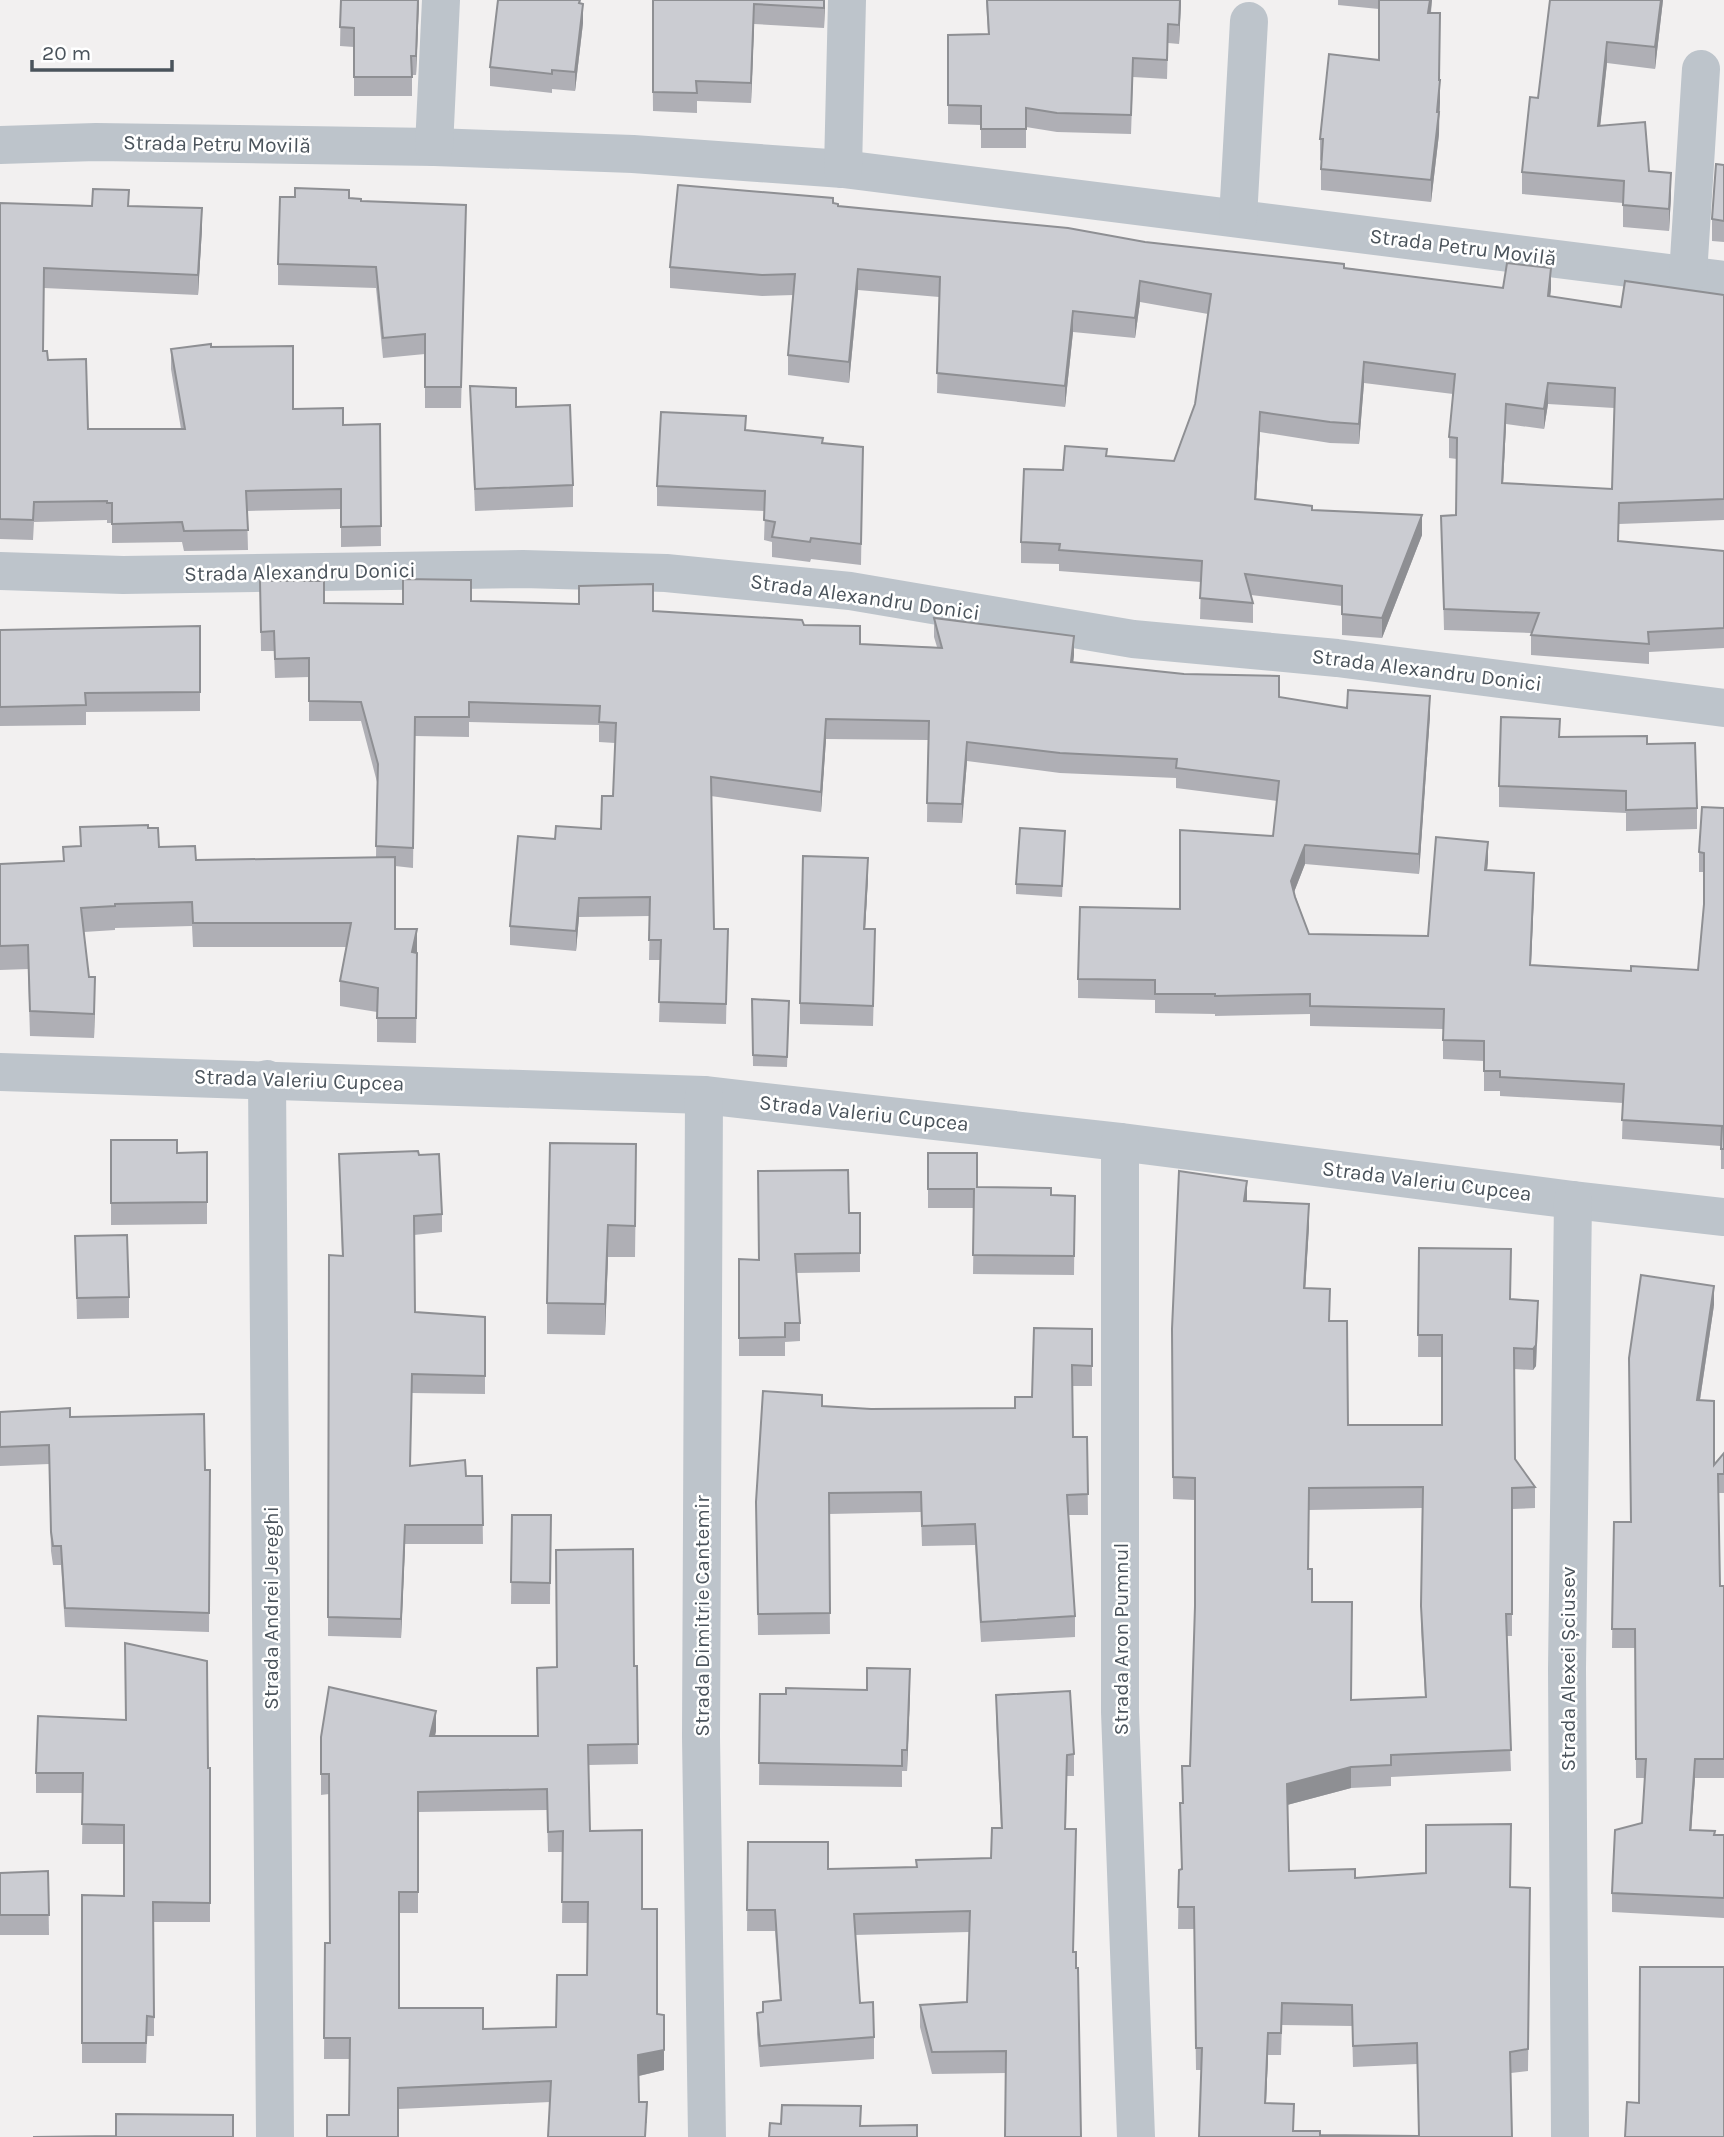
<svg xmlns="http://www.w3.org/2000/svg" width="1724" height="2137" font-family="Karla,sans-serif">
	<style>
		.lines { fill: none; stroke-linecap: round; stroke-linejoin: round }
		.street { stroke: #bdc4cb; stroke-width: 38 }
		.wall { fill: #afafb5; fill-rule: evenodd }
		.shaded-wall { fill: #8e8f93 }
		.building { fill: #cbccd2; stroke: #8e8f93; stroke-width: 2; fill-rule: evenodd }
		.labels { text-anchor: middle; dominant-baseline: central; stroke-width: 5; stroke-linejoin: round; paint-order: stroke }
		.street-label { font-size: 21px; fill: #4a535b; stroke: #fff }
	</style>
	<rect width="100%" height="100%" fill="#f2f0f0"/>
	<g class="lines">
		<!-- street -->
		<g class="street">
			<path d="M 0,145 L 96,142 L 434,147 L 633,154 L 843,169 L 1724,280"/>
			<path d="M 434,147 L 441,0"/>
			<path d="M 843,169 L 847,0"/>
			<path d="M 1238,218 L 1249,21"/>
			<path d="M 1688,275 L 1701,69"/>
			<path d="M 0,571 L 123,575 L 523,569 L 666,573 L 850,591 L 1133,639 L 1337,658 L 1724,708"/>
			<path d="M 0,1072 L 704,1095 L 1120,1142 L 1573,1200 L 1724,1217"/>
			<path d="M 267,1079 L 275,2137"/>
			<path d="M 704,1095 L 701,1737 L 707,2137"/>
			<path d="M 1120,1142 L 1120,1712 L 1136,2137"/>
			<path d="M 1570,2137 L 1567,1669 L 1573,1200"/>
		</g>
	</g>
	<!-- wall -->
	<g class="wall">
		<path d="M 341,0 L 419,0 L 416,75 L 412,75 L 412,96 L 354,96 L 354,47 L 340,46 Z"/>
		<path d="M 580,0 L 583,23 L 575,91 L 552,89 L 552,93 L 490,86 L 490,67 Z"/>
		<path d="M 652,0 L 825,0 L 824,28 L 754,24 L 751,103 L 697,101 L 697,113 L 653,111 Z"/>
		<path d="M 986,0 L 1181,0 L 1179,44 L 1168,43 L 1167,79 L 1133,77 L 1131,134 L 1057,132 L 1026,127 L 1026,148 L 981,148 L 981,125 L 948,124 L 948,35 L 988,34 Z"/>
		<path d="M 1338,0 L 1432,0 L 1431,13 L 1439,80 L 1440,102 L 1439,134 L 1431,202 L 1321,190 L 1321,161 L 1320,160 L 1320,139 L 1379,60 L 1379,9 L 1338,5 Z"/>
		<path d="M 1550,0 L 1663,0 L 1655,69 L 1607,63 L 1600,125 L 1649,171 L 1671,195 L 1669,231 L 1623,227 L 1623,203 L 1522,194 L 1522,172 L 1538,98 Z"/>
		<path d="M 1724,165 L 1724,242 L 1712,241 L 1712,219 Z"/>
		<path d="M 349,198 L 466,225 L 461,408 L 425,408 L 425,354 L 383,358 L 376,288 L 278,285 L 278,264 Z"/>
		<path d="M 0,203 L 129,206 L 202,228 L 198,295 L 44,288 L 43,351 L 48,360 L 88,429 L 181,429 L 171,369 L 171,349 L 211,347 L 293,409 L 343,425 L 380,424 L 381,546 L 341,547 L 341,509 L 247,511 L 248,550 L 184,551 L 182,542 L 112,543 L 112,523 L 107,523 L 107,520 L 34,522 L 33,540 L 0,539 Z"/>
		<path d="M 833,203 L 838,206 L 1145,242 L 1503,288 L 1551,289 L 1550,296 L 1621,307 L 1724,295 L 1724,520 L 1619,524 L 1618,541 L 1724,551 L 1724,648 L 1649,652 L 1649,664 L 1531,655 L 1531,633 L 1444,630 L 1441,516 L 1456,515 L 1457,459 L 1449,458 L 1449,437 L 1453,394 L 1364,383 L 1359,444 L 1330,443 L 1260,432 L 1256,499 L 1312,510 L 1422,535 L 1382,638 L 1342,635 L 1342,606 L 1251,595 L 1253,603 L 1253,623 L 1200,619 L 1201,582 L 1059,571 L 1059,564 L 1021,563 L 1021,522 L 1063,470 L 1107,456 L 1174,461 L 1195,404 L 1208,314 L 1140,302 L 1135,338 L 1073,332 L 1065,407 L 937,393 L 939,297 L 858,290 L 849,383 L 788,375 L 788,355 L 793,295 L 762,296 L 670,288 L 670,267 ZM 1548,404 L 1614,408 L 1612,489 L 1503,483 L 1506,424 L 1544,429 Z"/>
		<path d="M 470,386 L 516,407 L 573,485 L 573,507 L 475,511 Z"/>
		<path d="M 746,430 L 823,443 L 863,447 L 861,565 L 811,559 L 810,562 L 772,557 L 772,542 L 764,540 L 765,511 L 657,506 L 657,486 Z"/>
		<path d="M 260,581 L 324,603 L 403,604 L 471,601 L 653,612 L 804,625 L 860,644 L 937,647 L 934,637 L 934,618 L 1074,655 L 1073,662 L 1279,697 L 1347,708 L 1430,715 L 1419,874 L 1305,864 L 1294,892 L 1309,934 L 1428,936 L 1488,861 L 1487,870 L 1534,893 L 1531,965 L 1631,971 L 1698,970 L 1704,904 L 1704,872 L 1699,872 L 1699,852 L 1724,808 L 1724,1169 L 1721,1169 L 1721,1146 L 1622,1139 L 1623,1103 L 1500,1096 L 1500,1091 L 1484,1091 L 1484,1061 L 1443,1059 L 1443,1029 L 1310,1026 L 1310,1014 L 1215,1016 L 1215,1014 L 1155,1013 L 1155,1000 L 1078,998 L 1078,979 L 1180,909 L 1273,836 L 1277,801 L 1176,788 L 1176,778 L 1060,773 L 967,761 L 962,823 L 927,822 L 928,740 L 826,739 L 821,812 L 711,796 L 714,929 L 728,929 L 726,1024 L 659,1022 L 661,960 L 649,960 L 650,916 L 579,917 L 576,951 L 510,945 L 510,926 L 555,839 L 601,829 L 613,796 L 615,743 L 599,742 L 599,725 L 469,722 L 469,737 L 415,736 L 413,868 L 395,866 L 395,929 L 417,929 L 416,1043 L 377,1042 L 377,1012 L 340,1006 L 340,981 L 346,947 L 193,947 L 192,926 L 115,928 L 115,930 L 84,932 L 89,977 L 95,1001 L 94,1038 L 30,1036 L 28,969 L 0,970 L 0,864 L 63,861 L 63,847 L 80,846 L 80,827 L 148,828 L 159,847 L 196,860 L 376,857 L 377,782 L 361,721 L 309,721 L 309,677 L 275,678 L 274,651 L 261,651 Z"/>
		<path d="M 200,626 L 200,711 L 86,712 L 86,725 L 0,726 L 0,630 Z"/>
		<path d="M 1560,737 L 1647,744 L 1697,808 L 1697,829 L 1626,831 L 1626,813 L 1499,807 L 1499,786 Z"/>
		<path d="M 1065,842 L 1062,897 L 1016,894 L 1016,884 Z"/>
		<path d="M 868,878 L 865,929 L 875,950 L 873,1026 L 800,1024 L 800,1003 Z"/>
		<path d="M 752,999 L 789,1012 L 787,1067 L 753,1066 Z"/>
		<path d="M 111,1140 L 177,1153 L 207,1152 L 207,1224 L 111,1225 Z"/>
		<path d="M 928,1153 L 977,1187 L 1051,1195 L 1075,1196 L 1074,1275 L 973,1274 L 974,1208 L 928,1208 Z"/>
		<path d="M 339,1154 L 419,1155 L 442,1214 L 442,1232 L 414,1235 L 415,1312 L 485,1317 L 485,1394 L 412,1393 L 410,1466 L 466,1476 L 482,1476 L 483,1544 L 405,1544 L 401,1638 L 328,1636 L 329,1255 L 342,1256 Z"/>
		<path d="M 636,1175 L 635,1257 L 608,1257 L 605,1335 L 547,1334 L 547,1303 Z"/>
		<path d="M 1247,1201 L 1309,1226 L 1305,1288 L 1329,1321 L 1348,1425 L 1442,1425 L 1442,1357 L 1418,1357 L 1419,1248 L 1510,1299 L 1538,1323 L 1536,1366 L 1533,1370 L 1514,1369 L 1515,1459 L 1535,1487 L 1535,1508 L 1512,1509 L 1512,1636 L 1506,1636 L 1511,1771 L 1391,1777 L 1391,1786 L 1351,1788 L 1287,1805 L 1289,1871 L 1355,1878 L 1530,1888 L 1528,2071 L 1511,2073 L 1512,2137 L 1199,2137 L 1201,2070 L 1196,2070 L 1194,1929 L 1178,1929 L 1179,1870 L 1182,1869 L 1180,1803 L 1183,1803 L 1182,1766 L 1190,1766 L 1195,1606 L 1195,1500 L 1173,1499 L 1172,1329 ZM 1422,1508 L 1421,1628 L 1425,1697 L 1351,1700 L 1312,1602 L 1308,1569 L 1309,1510 ZM 1282,2025 L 1352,2026 L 1353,2067 L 1417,2064 L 1419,2136 L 1320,2135 L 1294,2131 L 1266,2103 L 1268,2055 L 1281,2055 Z"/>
		<path d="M 849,1213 L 860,1213 L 860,1272 L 796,1273 L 800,1323 L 800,1341 L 785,1342 L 785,1356 L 739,1356 L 739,1259 L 759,1260 Z"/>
		<path d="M 75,1236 L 129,1297 L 129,1318 L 77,1319 Z"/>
		<path d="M 1714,1305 L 1700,1400 L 1714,1465 L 1724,1453 L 1724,1493 L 1719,1493 L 1720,1586 L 1724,1586 L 1724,1778 L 1695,1778 L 1691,1830 L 1714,1835 L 1724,1835 L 1724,1918 L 1612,1912 L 1612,1893 L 1642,1823 L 1645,1778 L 1636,1778 L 1635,1648 L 1612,1648 L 1614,1522 L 1631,1522 Z"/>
		<path d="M 1092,1329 L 1092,1386 L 1072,1386 L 1073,1437 L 1087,1437 L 1088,1515 L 1069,1515 L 1075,1616 L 1075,1637 L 981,1642 L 975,1545 L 922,1546 L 921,1512 L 829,1514 L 830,1634 L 758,1635 L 756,1502 L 822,1406 L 871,1409 L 1015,1408 L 1032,1397 Z"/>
		<path d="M 0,1412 L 70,1417 L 205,1470 L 210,1470 L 209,1632 L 65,1627 L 61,1565 L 53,1565 L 51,1551 L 49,1464 L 0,1466 Z"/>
		<path d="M 512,1515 L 551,1515 L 550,1604 L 511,1604 Z"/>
		<path d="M 634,1666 L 637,1666 L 638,1764 L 588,1765 L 590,1831 L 642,1909 L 664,2070 L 639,2076 L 639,2102 L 647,2123 L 550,2102 L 398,2109 L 349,2115 L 350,2059 L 324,2059 L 325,1943 L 330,1943 L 329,1794 L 321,1795 L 321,1737 L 436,1731 L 435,1736 L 538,1736 ZM 547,1810 L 548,1852 L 563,1852 L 562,1923 L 588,1923 L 587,1975 L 556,2027 L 483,2029 L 399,2008 L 399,1913 L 418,1913 L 418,1812 Z"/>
		<path d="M 867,1690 L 910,1691 L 907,1771 L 902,1771 L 902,1787 L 759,1785 L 760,1694 L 786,1694 Z"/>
		<path d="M 996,1695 L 1074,1754 L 1074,1776 L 1067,1776 L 1066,1829 L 1076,1850 L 1073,1952 L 1006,2073 L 932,2074 L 920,2027 L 920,2005 L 967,2002 L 969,1932 L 855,1935 L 860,2003 L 874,2037 L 874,2059 L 760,2067 L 757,2034 L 757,2013 L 763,2012 L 763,2002 L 780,2001 L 775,1931 L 747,1931 L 748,1842 L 828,1869 L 917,1867 L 991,1858 L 1001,1828 L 996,1716 Z"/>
		<path d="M 210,1768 L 210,1922 L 154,1922 L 154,2036 L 147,2036 L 146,2063 L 82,2063 L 82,1895 L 124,1896 L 124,1844 L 82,1844 L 83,1793 L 36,1793 L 36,1773 Z"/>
		<path d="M 48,1871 L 49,1935 L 0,1935 L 0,1873 Z"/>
	</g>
	<!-- shaded-wall -->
	<g class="shaded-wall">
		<path d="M 418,0 L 419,0 L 416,75 L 416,56 Z"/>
		<path d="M 824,0 L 825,0 L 824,28 Z"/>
		<path d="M 1180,0 L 1181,0 L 1179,44 L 1179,25 Z"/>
		<path d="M 1430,0 L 1432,0 L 1428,34 L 1428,13 Z"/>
		<path d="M 1661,0 L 1663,0 L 1655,69 L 1655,47 Z"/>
		<path d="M 583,4 L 583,23 L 575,91 L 575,72 Z"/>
		<path d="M 754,4 L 754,24 L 751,103 L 751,83 Z"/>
		<path d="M 1607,42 L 1607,63 L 1598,147 L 1598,126 Z"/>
		<path d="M 1440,80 L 1440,102 L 1439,118 L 1439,112 L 1439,134 L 1431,202 L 1431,180 Z"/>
		<path d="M 1671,173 L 1671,195 L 1669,231 L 1669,209 Z"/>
		<path d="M 202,208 L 202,228 L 198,295 L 198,275 Z"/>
		<path d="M 1551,268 L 1551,289 L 1548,316 L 1548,296 Z"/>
		<path d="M 858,269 L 858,290 L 849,383 L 849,362 Z"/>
		<path d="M 1140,281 L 1140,302 L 1135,338 L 1135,318 Z"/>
		<path d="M 1073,311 L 1073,332 L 1065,407 L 1065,386 Z"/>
		<path d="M 1364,362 L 1364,383 L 1359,444 L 1359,424 Z"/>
		<path d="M 1548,383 L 1548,404 L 1544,429 L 1544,409 Z"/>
		<path d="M 1506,404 L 1506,424 L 1502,504 L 1502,483 Z"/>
		<path d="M 1260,412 L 1260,432 L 1255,519 L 1255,499 Z"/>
		<path d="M 1422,515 L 1422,535 L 1382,638 L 1382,618 Z"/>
		<path d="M 1074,636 L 1074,655 L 1071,682 L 1071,662 Z"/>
		<path d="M 1430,696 L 1430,715 L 1419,874 L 1419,854 Z"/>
		<path d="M 826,719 L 826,739 L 821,812 L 821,792 Z"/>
		<path d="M 967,742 L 967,761 L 962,823 L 962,804 Z"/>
		<path d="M 1488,842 L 1488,861 L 1485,889 L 1485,870 Z"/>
		<path d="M 1305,845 L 1305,864 L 1291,900 L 1291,881 Z"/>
		<path d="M 868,858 L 868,878 L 864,949 L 864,929 Z"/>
		<path d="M 1534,873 L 1534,893 L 1530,985 L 1530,965 Z"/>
		<path d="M 579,898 L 579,917 L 576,951 L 576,931 Z"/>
		<path d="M 417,929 L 417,977 L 416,1043 L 417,954 L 412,952 Z"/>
		<path d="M 95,977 L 95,1001 L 94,1038 L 94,1014 Z"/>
		<path d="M 1247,1181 L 1247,1203 L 1244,1201 Z"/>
		<path d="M 1309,1204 L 1309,1226 L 1304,1310 L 1304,1288 Z"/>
		<path d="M 608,1225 L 608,1257 L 605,1335 L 605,1304 Z"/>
		<path d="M 1714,1286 L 1714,1305 L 1697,1419 L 1697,1400 Z"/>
		<path d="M 1538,1301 L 1536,1366 L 1533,1370 L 1533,1349 Z"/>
		<path d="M 405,1525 L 405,1544 L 401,1638 L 401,1619 Z"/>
		<path d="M 910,1669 L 910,1691 L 907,1771 L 907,1750 Z"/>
		<path d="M 436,1711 L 436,1731 L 430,1756 L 430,1736 Z"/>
		<path d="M 1695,1759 L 1695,1778 L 1690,1849 L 1690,1830 Z"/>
		<path d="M 1351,1767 L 1351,1788 L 1287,1805 L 1287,1784 Z"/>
		<path d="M 664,2015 L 664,2070 L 638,2076 L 638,2055 Z"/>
		<path d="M 1268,2033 L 1268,2055 L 1265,2125 L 1265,2103 Z"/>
	</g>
	<!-- building -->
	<g class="building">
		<path d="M 341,0 L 418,0 L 416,56 L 411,56 L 412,77 L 354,77 L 354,28 L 340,27 Z"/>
		<path d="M 498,0 L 580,0 L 579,3 L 583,4 L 575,72 L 552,70 L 552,74 L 490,67 Z"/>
		<path d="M 653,0 L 824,0 L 824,8 L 754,4 L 751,83 L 696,81 L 697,93 L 653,92 Z"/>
		<path d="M 987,0 L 1180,0 L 1179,25 L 1168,24 L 1167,60 L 1133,58 L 1131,115 L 1057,113 L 1026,108 L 1026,129 L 981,129 L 981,106 L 948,105 L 948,35 L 989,34 Z"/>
		<path d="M 1379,0 L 1430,0 L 1428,13 L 1440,13 L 1439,80 L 1440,80 L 1437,112 L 1439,112 L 1431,180 L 1321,169 L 1323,139 L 1320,139 L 1329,54 L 1379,60 Z"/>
		<path d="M 1550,0 L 1661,0 L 1655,47 L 1607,42 L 1598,126 L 1645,122 L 1649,171 L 1671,173 L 1669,209 L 1623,205 L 1624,181 L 1522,172 L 1530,97 L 1538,98 Z"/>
		<path d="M 1716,164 L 1724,165 L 1724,221 L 1712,219 Z"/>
		<path d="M 678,185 L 833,198 L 833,203 L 838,204 L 838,206 L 1068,228 L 1145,242 L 1344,264 L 1344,268 L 1503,288 L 1507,263 L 1551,268 L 1548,296 L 1621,307 L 1625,281 L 1724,295 L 1724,499 L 1619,503 L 1618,541 L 1724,551 L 1724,628 L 1648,632 L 1649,644 L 1531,635 L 1539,613 L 1444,609 L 1441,516 L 1456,515 L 1457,438 L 1449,437 L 1455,374 L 1364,362 L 1359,424 L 1330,422 L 1260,412 L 1255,499 L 1312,506 L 1312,510 L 1422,515 L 1382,618 L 1342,614 L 1342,586 L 1245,574 L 1253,603 L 1200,598 L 1202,561 L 1059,550 L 1060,544 L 1021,542 L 1024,469 L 1063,470 L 1065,446 L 1107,449 L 1106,456 L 1174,461 L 1195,404 L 1211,294 L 1140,281 L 1135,318 L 1073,311 L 1065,386 L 937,373 L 940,277 L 858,269 L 849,362 L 788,355 L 795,274 L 762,275 L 670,267 ZM 1548,383 L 1615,388 L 1612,489 L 1502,483 L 1506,404 L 1544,409 Z"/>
		<path d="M 295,188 L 349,190 L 349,198 L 361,199 L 361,201 L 466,205 L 461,387 L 425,387 L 425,334 L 383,338 L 376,267 L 278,264 L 280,197 L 295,197 Z"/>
		<path d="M 93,189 L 129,190 L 128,206 L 202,208 L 198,275 L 44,268 L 43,351 L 47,351 L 48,360 L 86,359 L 88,429 L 185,429 L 171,349 L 211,344 L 211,347 L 293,346 L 293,409 L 343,408 L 343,425 L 380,424 L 381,526 L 341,527 L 341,489 L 246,491 L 248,530 L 184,531 L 182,522 L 112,524 L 112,503 L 107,503 L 107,501 L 34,502 L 33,520 L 0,519 L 0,203 L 92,206 Z"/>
		<path d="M 470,386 L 516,388 L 516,407 L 570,405 L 573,485 L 475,489 Z"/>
		<path d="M 661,412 L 746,416 L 745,430 L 823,438 L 822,443 L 863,447 L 861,544 L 811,538 L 810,542 L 772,537 L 775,522 L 764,520 L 765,491 L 657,486 Z"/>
		<path d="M 403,579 L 471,580 L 471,601 L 579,604 L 579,586 L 653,584 L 653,611 L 802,620 L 804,625 L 860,626 L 860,644 L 942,648 L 934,618 L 1074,636 L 1071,662 L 1184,674 L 1279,676 L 1279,697 L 1347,708 L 1348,690 L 1430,696 L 1419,854 L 1305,845 L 1291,881 L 1295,897 L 1309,934 L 1428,936 L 1436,837 L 1488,842 L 1485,870 L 1534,873 L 1530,965 L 1631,971 L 1631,966 L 1698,970 L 1704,904 L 1704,853 L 1699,852 L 1702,807 L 1724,808 L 1724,1149 L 1721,1149 L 1722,1126 L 1622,1120 L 1624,1084 L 1500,1077 L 1500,1071 L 1484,1071 L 1484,1041 L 1443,1040 L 1444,1009 L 1310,1006 L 1310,994 L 1215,996 L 1215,994 L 1155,994 L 1155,980 L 1078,979 L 1080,907 L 1180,909 L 1180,830 L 1273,836 L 1279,781 L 1176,768 L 1177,759 L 1060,753 L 967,742 L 962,804 L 927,803 L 929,721 L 826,719 L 821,792 L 711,777 L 714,929 L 728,929 L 726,1004 L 659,1002 L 661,940 L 649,940 L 650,897 L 579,898 L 576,931 L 510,926 L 518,836 L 555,839 L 556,826 L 601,829 L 602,796 L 613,796 L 616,723 L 599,722 L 600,706 L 469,702 L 469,717 L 415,717 L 413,848 L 376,846 L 378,764 L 361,702 L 309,701 L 309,658 L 275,659 L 274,631 L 261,632 L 260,581 L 324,581 L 324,603 L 403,604 Z"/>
		<path d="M 200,626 L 200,692 L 85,693 L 86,705 L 0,707 L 0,630 Z"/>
		<path d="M 1501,717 L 1560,719 L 1559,737 L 1647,736 L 1647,744 L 1695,743 L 1697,808 L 1626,810 L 1626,791 L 1499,786 Z"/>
		<path d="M 148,825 L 148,828 L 158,828 L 159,847 L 195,846 L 196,860 L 395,857 L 395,929 L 417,929 L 412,952 L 417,953 L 416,1018 L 377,1018 L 378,988 L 340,981 L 351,923 L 193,923 L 192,902 L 115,904 L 115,906 L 81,908 L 89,977 L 95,977 L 94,1014 L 30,1011 L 28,945 L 0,946 L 0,864 L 64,861 L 63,847 L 81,846 L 80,827 Z"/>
		<path d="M 1020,828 L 1065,831 L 1062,886 L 1016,884 Z"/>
		<path d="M 803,856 L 868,858 L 864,929 L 875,929 L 873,1006 L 800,1003 Z"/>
		<path d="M 752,999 L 789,1001 L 787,1057 L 753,1055 Z"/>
		<path d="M 111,1140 L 177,1140 L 177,1153 L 207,1152 L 207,1202 L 111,1203 Z"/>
		<path d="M 550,1143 L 636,1144 L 635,1226 L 608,1225 L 605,1304 L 547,1303 Z"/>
		<path d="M 418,1151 L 419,1155 L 439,1154 L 442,1214 L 414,1216 L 415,1312 L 485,1317 L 485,1376 L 412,1374 L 410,1466 L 465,1460 L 466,1476 L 482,1476 L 483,1525 L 405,1525 L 401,1619 L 328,1617 L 329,1255 L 343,1256 L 339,1154 Z"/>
		<path d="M 928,1153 L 977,1153 L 977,1187 L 1051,1188 L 1051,1195 L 1075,1196 L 1074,1256 L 973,1255 L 974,1189 L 928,1189 Z"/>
		<path d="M 848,1170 L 849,1213 L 860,1213 L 860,1253 L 795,1254 L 800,1323 L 785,1323 L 785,1337 L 739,1338 L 739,1259 L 759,1260 L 758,1171 Z"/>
		<path d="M 1179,1171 L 1247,1181 L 1244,1201 L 1309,1204 L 1304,1288 L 1330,1289 L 1329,1321 L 1347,1321 L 1348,1425 L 1442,1425 L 1442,1335 L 1418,1335 L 1419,1248 L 1511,1249 L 1510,1299 L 1538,1301 L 1536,1345 L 1533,1349 L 1514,1348 L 1515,1459 L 1535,1487 L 1512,1488 L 1512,1614 L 1506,1614 L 1511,1750 L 1391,1755 L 1391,1765 L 1351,1767 L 1287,1784 L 1289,1871 L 1355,1869 L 1355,1878 L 1426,1873 L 1426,1825 L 1511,1824 L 1510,1887 L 1530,1888 L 1528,2049 L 1510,2052 L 1512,2137 L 1199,2137 L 1202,2048 L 1196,2048 L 1194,1907 L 1178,1907 L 1179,1870 L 1182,1869 L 1180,1803 L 1183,1803 L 1182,1766 L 1190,1766 L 1195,1606 L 1195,1478 L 1173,1477 L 1172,1329 ZM 1423,1487 L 1421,1606 L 1426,1697 L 1351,1700 L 1352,1602 L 1312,1602 L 1312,1569 L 1308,1569 L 1309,1488 ZM 1282,2003 L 1352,2005 L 1353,2046 L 1417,2043 L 1419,2136 L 1320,2135 L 1320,2131 L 1293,2131 L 1294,2104 L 1265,2103 L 1268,2033 L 1281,2033 Z"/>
		<path d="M 127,1235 L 129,1297 L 77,1298 L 75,1236 Z"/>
		<path d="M 1641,1275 L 1714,1286 L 1697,1400 L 1714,1401 L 1714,1465 L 1724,1453 L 1724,1474 L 1718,1474 L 1720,1586 L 1724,1586 L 1724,1759 L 1695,1759 L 1690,1830 L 1715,1831 L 1714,1835 L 1724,1835 L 1724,1898 L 1612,1893 L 1615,1830 L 1642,1823 L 1646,1759 L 1636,1759 L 1635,1629 L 1612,1629 L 1614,1522 L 1631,1522 L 1629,1358 Z"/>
		<path d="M 1034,1328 L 1092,1329 L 1092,1366 L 1072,1365 L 1073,1437 L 1087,1437 L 1088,1494 L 1067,1495 L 1075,1616 L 981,1622 L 975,1524 L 922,1526 L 921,1492 L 829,1493 L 830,1613 L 758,1614 L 756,1502 L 763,1391 L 822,1395 L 822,1406 L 871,1409 L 1015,1408 L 1015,1397 L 1032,1397 Z"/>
		<path d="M 70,1408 L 70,1417 L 204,1414 L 205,1470 L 210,1470 L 209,1613 L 65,1608 L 61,1546 L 53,1546 L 51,1532 L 49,1445 L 0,1447 L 0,1412 Z"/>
		<path d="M 512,1515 L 551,1515 L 550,1583 L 511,1582 Z"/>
		<path d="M 633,1549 L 634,1666 L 637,1666 L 638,1744 L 588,1745 L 590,1831 L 642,1830 L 642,1909 L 657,1909 L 657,2014 L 664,2015 L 664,2050 L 638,2055 L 639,2102 L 647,2102 L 645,2137 L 548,2137 L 551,2081 L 398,2088 L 398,2137 L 327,2137 L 327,2115 L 349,2115 L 350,2038 L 324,2038 L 325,1943 L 330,1943 L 329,1774 L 321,1774 L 321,1737 L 329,1687 L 436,1711 L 430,1736 L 538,1736 L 537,1668 L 557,1667 L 556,1550 ZM 547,1789 L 548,1832 L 563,1831 L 562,1902 L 588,1902 L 587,1975 L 557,1975 L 556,2027 L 483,2029 L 483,2008 L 399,2008 L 399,1892 L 418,1892 L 418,1792 Z"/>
		<path d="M 125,1643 L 207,1661 L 208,1768 L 210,1768 L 210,1903 L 153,1902 L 154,2017 L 147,2016 L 146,2043 L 82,2043 L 82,1895 L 124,1896 L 124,1825 L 82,1824 L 83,1773 L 36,1773 L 38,1716 L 126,1720 Z"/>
		<path d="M 867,1668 L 910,1669 L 907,1750 L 902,1750 L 902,1766 L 759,1763 L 760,1694 L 786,1694 L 786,1688 L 867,1690 Z"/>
		<path d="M 1070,1691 L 1074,1754 L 1067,1755 L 1065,1829 L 1076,1829 L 1073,1952 L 1076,1952 L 1076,1968 L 1078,1968 L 1081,2137 L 1005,2137 L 1006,2051 L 932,2052 L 920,2005 L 967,2002 L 970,1911 L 854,1914 L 860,2003 L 873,2002 L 874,2037 L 760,2046 L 757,2013 L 763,2012 L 763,2002 L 781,2000 L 775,1910 L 747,1910 L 748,1842 L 828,1842 L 828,1869 L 917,1867 L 916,1860 L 991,1858 L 992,1828 L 1002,1828 L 996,1695 Z"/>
		<path d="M 48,1871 L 49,1915 L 0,1915 L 0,1873 Z"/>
		<path d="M 1640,1967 L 1724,1967 L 1724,2137 L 1625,2137 L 1627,2102 L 1639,2103 Z"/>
		<path d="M 782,2105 L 861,2106 L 860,2126 L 917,2125 L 917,2137 L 769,2137 L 770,2123 L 781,2124 Z"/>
		<path d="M 116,2114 L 233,2115 L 233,2137 L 33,2137 L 116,2136 Z"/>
	</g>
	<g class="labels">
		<!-- street labels -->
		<g class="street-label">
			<text transform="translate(217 144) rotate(1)">Strada Petru Movilă</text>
			<text transform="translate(1463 247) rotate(7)">Strada Petru Movilă</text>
			<text transform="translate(300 572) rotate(-1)">Strada Alexandru Donici</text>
			<text transform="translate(865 597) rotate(8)">Strada Alexandru Donici</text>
			<text transform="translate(1427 670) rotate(7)">Strada Alexandru Donici</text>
			<text transform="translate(299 1080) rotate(2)">Strada Valeriu Cupcea</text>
			<text transform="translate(864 1113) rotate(6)">Strada Valeriu Cupcea</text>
			<text transform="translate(1427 1181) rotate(7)">Strada Valeriu Cupcea</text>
			<text transform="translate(271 1608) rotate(-90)">Strada Andrei Jereghi</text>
			<text transform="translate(702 1616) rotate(-90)">Strada Dimitrie Cantemir</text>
			<text transform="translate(1121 1639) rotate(-90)">Strada Aron Pumnul</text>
			<text transform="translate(1568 1669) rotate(-90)">Strada Alexei Șciusev</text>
		</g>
	</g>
	<!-- scale -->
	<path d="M32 60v10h140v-10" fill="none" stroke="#4a535b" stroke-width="3.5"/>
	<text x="42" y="60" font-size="21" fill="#4a535b" stroke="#ffffff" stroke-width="5" paint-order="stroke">20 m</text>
</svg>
